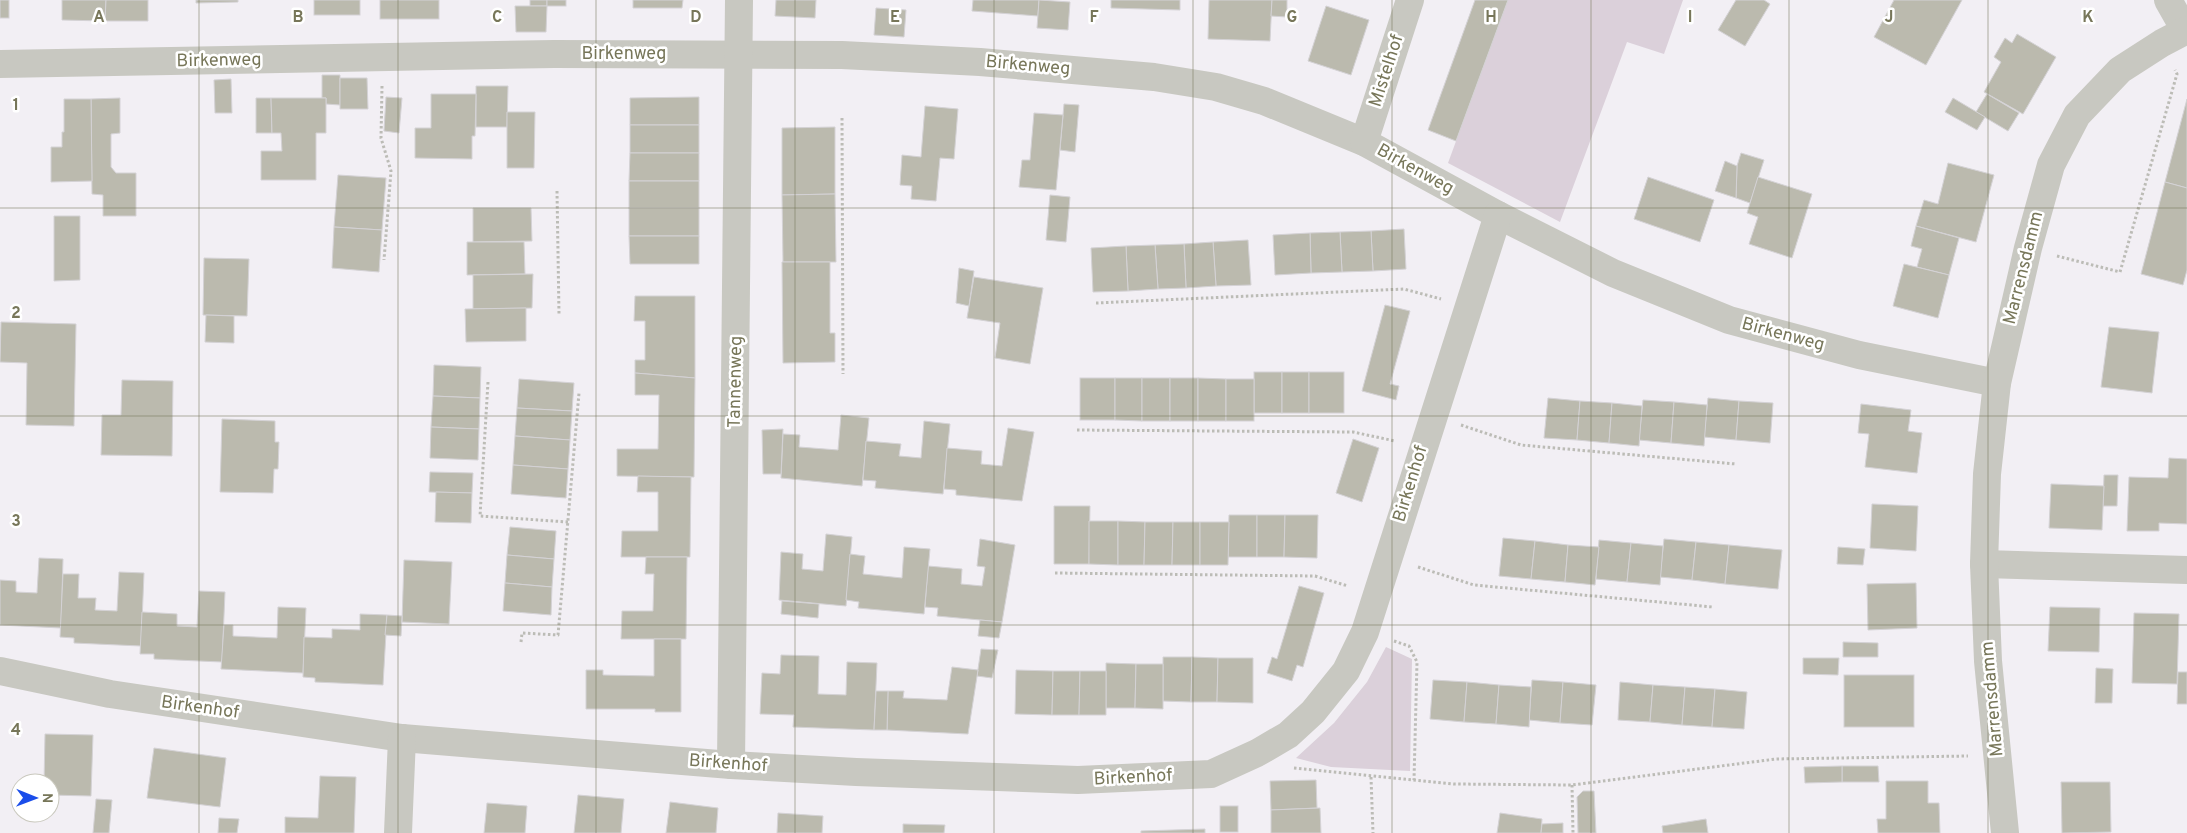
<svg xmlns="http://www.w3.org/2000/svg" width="2187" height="833" font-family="Overpass,sans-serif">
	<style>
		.green { fill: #dbd0da }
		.building { fill: #bbbaae; stroke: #d4d2d5 }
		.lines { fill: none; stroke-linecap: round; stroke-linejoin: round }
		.path { stroke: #bcbcb6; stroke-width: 3; stroke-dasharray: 2.5 2.5; stroke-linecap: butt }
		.street { stroke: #c8c8c1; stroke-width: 28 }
		.grid { fill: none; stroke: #777659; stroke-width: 1; stroke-opacity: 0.55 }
		.labels { text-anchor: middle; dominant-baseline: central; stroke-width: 5; stroke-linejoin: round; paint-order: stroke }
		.street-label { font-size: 18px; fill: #777659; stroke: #fff }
		.grid-label { font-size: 16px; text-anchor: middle; font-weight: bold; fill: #777659; stroke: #fff; stroke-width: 5; stroke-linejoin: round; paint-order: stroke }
	</style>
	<rect width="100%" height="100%" fill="#f2eff4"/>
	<!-- green -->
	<g class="green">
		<path d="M 1508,0 L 1683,0 L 1664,54 L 1627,42 L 1560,222 L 1448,163 Z"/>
		<path d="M 1386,647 L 1412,659 L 1410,771 L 1331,767 L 1296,758 L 1334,723 L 1367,682 Z"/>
	</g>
	<!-- building -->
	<g class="building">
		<rect x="0" y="0" width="9" height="18"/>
		<path d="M 62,0 L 106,0 L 105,21 L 62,20 Z"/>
		<path d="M 106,0 L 148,0 L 148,21 L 105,21 Z"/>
		<path d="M 196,0 L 238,0 L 238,2 L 196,3 Z"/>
		<rect x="314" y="0" width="46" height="15"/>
		<rect x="380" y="0" width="59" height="19"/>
		<rect x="530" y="0" width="17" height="6"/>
		<rect x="547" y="0" width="19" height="6"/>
		<path d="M 633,0 L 683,0 L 682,8 L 633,8 Z"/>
		<path d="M 776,0 L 816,0 L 815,18 L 775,16 Z"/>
		<path d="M 973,0 L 1039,0 L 1038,16 L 972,11 Z"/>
		<path d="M 1039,0 L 1070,2 L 1068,30 L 1037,28 Z"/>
		<path d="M 1111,0 L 1180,0 L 1180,10 L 1111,8 Z"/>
		<path d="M 1209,0 L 1272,0 L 1270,41 L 1208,39 Z"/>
		<path d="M 1272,0 L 1287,0 L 1287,17 L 1271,16 Z"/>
		<path d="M 1475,0 L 1508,0 L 1456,141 L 1428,130 Z"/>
		<path d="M 1736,0 L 1764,0 L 1770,4 L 1745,46 L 1718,30 Z"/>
		<path d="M 1894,0 L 1962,0 L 1926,65 L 1874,37 Z"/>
		<path d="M 515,6 L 547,6 L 546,32 L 516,32 Z"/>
		<path d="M 1326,6 L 1369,20 L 1351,75 L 1308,61 Z"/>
		<path d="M 876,8 L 906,10 L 904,37 L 874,35 Z"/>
		<path d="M 2017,34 L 2056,57 L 2023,114 L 1984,92 L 2001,62 L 1994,57 L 2005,38 L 2012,43 Z"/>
		<path d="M 322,75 L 340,75 L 340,105 L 326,104 L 326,98 L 322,98 Z"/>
		<path d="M 340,78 L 367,78 L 368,109 L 340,109 Z"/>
		<path d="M 231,79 L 232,113 L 215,113 L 214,80 Z"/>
		<path d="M 476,86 L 508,86 L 507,127 L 476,127 Z"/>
		<path d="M 431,94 L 476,94 L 475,136 L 472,136 L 472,159 L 415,158 L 415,128 L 431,128 Z"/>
		<path d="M 1987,94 L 2019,113 L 2008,131 L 1976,112 Z"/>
		<path d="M 386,97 L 402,98 L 399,133 L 384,131 Z"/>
		<path d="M 699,97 L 699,125 L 630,125 L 630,98 Z"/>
		<path d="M 120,98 L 120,133 L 111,134 L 111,167 L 116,173 L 136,173 L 136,216 L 103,216 L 103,195 L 92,194 L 91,99 Z"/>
		<path d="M 256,98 L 271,98 L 272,133 L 256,133 Z"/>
		<path d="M 271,98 L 326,98 L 326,133 L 316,133 L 316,180 L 261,180 L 261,151 L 282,151 L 281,133 L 272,133 Z"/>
		<path d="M 1953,98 L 1985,117 L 1977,130 L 1945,112 Z"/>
		<path d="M 64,99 L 91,99 L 92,181 L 51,182 L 51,147 L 62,147 L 62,132 L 64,132 Z"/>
		<path d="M 2187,99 L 2187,188 L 2165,182 Z"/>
		<path d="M 1064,104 L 1079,105 L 1075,152 L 1060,150 Z"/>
		<path d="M 925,106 L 958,109 L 954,159 L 940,158 L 936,201 L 911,199 L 912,186 L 900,185 L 902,155 L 921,157 Z"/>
		<path d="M 507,112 L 535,112 L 534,168 L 507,168 Z"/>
		<path d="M 1034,113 L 1063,115 L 1056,190 L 1019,187 L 1022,160 L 1030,160 Z"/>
		<rect x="630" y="125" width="69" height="28"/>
		<path d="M 835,127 L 835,194 L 782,195 L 782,128 Z"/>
		<path d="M 630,153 L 699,153 L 699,181 L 629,181 Z"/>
		<path d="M 1741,153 L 1764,160 L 1750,203 L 1736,198 L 1737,166 Z"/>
		<path d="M 1725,161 L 1737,166 L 1736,198 L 1715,191 Z"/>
		<path d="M 1948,163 L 1994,175 L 1976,242 L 1916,226 L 1924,200 L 1938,204 Z"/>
		<path d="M 338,175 L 386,178 L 382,230 L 334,227 Z"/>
		<path d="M 1648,177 L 1714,200 L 1700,242 L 1634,219 Z"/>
		<path d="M 1758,177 L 1812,194 L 1792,258 L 1749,244 L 1758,217 L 1747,213 Z"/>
		<rect x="629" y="181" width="70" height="27"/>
		<path d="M 2165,182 L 2187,188 L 2187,270 L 2183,285 L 2141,274 Z"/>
		<path d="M 835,194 L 836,262 L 783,262 L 782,195 Z"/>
		<path d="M 1050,195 L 1070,197 L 1066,242 L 1046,240 Z"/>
		<path d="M 473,208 L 531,208 L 532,241 L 473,242 Z"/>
		<rect x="629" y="208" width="70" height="28"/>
		<path d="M 54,216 L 80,216 L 80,280 L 54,281 Z"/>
		<path d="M 1916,226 L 1959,238 L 1949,275 L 1917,267 L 1922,249 L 1911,246 Z"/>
		<path d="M 334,227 L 382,230 L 379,272 L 332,268 Z"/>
		<path d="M 1404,229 L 1406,269 L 1373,271 L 1371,231 Z"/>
		<path d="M 1371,231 L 1373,271 L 1342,272 L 1340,232 Z"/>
		<path d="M 1340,232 L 1342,272 L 1311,273 L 1310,233 Z"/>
		<path d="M 1310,233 L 1311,273 L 1275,275 L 1273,235 Z"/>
		<path d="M 629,236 L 699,236 L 699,264 L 630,264 Z"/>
		<path d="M 1248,240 L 1251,285 L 1216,286 L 1213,242 Z"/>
		<path d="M 467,242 L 524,242 L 525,274 L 467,275 Z"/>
		<path d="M 1213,242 L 1216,286 L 1186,288 L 1184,244 Z"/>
		<path d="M 1184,244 L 1186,288 L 1158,289 L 1155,245 Z"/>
		<path d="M 1155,245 L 1158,289 L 1128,291 L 1126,246 Z"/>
		<path d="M 1126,246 L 1128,291 L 1093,292 L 1091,248 Z"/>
		<path d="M 204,258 L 249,259 L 247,316 L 203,315 Z"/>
		<path d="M 782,262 L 830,262 L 830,333 L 835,333 L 835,362 L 783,363 Z"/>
		<path d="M 1904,264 L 1949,275 L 1938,318 L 1893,306 Z"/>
		<path d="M 959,268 L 974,271 L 969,306 L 956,303 Z"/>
		<path d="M 533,274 L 532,308 L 473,309 L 473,275 Z"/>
		<path d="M 974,277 L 1043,288 L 1030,364 L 995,358 L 1000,323 L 967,318 Z"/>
		<path d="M 635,296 L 695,296 L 695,378 L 635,373 L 635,360 L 645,360 L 645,321 L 634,321 Z"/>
		<path d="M 1385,305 L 1410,311 L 1390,384 L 1399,386 L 1396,400 L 1362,391 Z"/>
		<path d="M 526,308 L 526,341 L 466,342 L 465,309 Z"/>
		<path d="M 206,315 L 234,316 L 234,343 L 205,342 Z"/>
		<path d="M 1,322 L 76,324 L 74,426 L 26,425 L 27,363 L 0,362 Z"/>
		<path d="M 2109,327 L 2159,332 L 2152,393 L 2101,387 Z"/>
		<path d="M 434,365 L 481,367 L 480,398 L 433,396 Z"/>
		<rect x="1254" y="372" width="28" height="41"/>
		<rect x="1282" y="372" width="27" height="41"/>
		<rect x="1309" y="372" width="35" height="41"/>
		<path d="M 635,373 L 695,378 L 694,477 L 617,476 L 617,449 L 658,449 L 659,395 L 635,395 Z"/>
		<rect x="1080" y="378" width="35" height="42"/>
		<path d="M 1115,378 L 1142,378 L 1142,421 L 1115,420 Z"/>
		<rect x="1142" y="378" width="28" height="43"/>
		<rect x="1170" y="378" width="28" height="43"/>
		<path d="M 1198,378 L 1226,379 L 1226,421 L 1198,421 Z"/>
		<path d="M 519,379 L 574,383 L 572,411 L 517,408 Z"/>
		<rect x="1226" y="379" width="28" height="42"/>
		<path d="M 122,380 L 173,381 L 172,456 L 101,455 L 102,415 L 121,415 Z"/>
		<path d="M 433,396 L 480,398 L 479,429 L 431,427 Z"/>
		<path d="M 1548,398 L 1580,401 L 1577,440 L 1544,438 Z"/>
		<path d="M 1708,398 L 1739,401 L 1736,440 L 1704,437 Z"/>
		<path d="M 1643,400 L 1674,402 L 1671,443 L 1639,440 Z"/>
		<path d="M 1580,401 L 1612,403 L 1609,443 L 1577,440 Z"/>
		<path d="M 1739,401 L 1773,403 L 1770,443 L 1736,440 Z"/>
		<path d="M 1674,402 L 1707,405 L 1704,446 L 1671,443 Z"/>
		<path d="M 1612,403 L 1642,406 L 1639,446 L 1609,443 Z"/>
		<path d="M 1861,404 L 1911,410 L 1908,431 L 1922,433 L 1917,473 L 1865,467 L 1869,434 L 1858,433 Z"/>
		<path d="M 517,408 L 572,411 L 570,440 L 515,436 Z"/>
		<path d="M 841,415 L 869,418 L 862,486 L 781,478 L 783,434 L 800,435 L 799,447 L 838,450 Z"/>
		<path d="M 222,419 L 275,421 L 275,442 L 279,442 L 278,469 L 274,469 L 273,493 L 220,492 Z"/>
		<path d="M 924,421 L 950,424 L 943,494 L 875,488 L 876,481 L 863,480 L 866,441 L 901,444 L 899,456 L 921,458 Z"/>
		<path d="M 431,427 L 479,429 L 478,460 L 430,458 Z"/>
		<path d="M 1008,428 L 1034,432 L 1022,501 L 956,495 L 956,490 L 944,489 L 947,448 L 982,451 L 981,464 L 1002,466 Z"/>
		<path d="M 783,429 L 781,474 L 763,474 L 762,430 Z"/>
		<path d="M 515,436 L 570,440 L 568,469 L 513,465 Z"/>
		<path d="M 1353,439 L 1379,448 L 1362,502 L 1336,493 Z"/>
		<path d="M 2169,458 L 2187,459 L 2187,524 L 2159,523 L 2159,531 L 2127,531 L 2129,477 L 2168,478 Z"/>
		<path d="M 513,465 L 568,469 L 566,498 L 511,494 Z"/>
		<path d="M 430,472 L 473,473 L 472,493 L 429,492 Z"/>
		<path d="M 2104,475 L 2118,475 L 2117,506 L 2103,506 Z"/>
		<path d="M 638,476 L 691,477 L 690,557 L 621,557 L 622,531 L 658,531 L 658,492 L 637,492 Z"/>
		<path d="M 2051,484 L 2104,486 L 2102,530 L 2049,528 Z"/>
		<path d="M 436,492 L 472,493 L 471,523 L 435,522 Z"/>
		<path d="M 1872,504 L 1918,506 L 1916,551 L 1870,548 Z"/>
		<path d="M 1054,506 L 1090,506 L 1089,564 L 1054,564 Z"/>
		<path d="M 1229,515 L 1257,515 L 1257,557 L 1228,557 Z"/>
		<path d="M 1257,515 L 1285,515 L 1284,557 L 1257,557 Z"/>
		<path d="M 1285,515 L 1318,515 L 1317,558 L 1284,557 Z"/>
		<path d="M 1089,521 L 1118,521 L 1118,565 L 1089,564 Z"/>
		<path d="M 1118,521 L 1145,522 L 1144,565 L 1118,565 Z"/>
		<path d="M 1145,522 L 1173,522 L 1172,565 L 1144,565 Z"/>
		<path d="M 1173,522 L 1200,522 L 1200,565 L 1172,565 Z"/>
		<path d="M 1200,522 L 1229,522 L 1228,565 L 1200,565 Z"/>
		<path d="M 510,527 L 556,531 L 554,559 L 507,555 Z"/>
		<path d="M 826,534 L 852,537 L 846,606 L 779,600 L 781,552 L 803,554 L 802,569 L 823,571 Z"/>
		<path d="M 1503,538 L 1535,541 L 1531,579 L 1499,576 Z"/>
		<path d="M 980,539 L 1015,545 L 1002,622 L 937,616 L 938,608 L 925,607 L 928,566 L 962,569 L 961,584 L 982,586 L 985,567 L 977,566 Z"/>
		<path d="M 1664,539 L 1696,542 L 1692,580 L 1660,577 Z"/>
		<path d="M 1599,540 L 1631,543 L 1627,582 L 1596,579 Z"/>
		<path d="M 1535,541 L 1568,545 L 1565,582 L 1531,579 Z"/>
		<path d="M 1696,542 L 1729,545 L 1725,584 L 1692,580 Z"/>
		<path d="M 1631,543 L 1663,546 L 1660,585 L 1627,582 Z"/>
		<path d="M 1568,545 L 1599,547 L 1595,585 L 1565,582 Z"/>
		<path d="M 1729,545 L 1782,550 L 1778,589 L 1725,584 Z"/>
		<path d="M 904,547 L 930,549 L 924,614 L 858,608 L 859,602 L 846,600 L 850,554 L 865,556 L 863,574 L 902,578 Z"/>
		<path d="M 1838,547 L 1865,549 L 1863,565 L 1837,564 Z"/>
		<path d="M 507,555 L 554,559 L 552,587 L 505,583 Z"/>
		<path d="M 646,557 L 687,557 L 686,639 L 621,639 L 622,611 L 653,611 L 654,574 L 645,574 Z"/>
		<path d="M 39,558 L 63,559 L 61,628 L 0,625 L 0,580 L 16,581 L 16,592 L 37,593 Z"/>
		<path d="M 404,560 L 452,562 L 449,624 L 402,622 Z"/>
		<path d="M 119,572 L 144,573 L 141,646 L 74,643 L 74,638 L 60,637 L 63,574 L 79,574 L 78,598 L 96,598 L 95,610 L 117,611 Z"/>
		<path d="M 505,583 L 552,587 L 551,615 L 503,611 Z"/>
		<path d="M 1916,583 L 1917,628 L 1868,630 L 1867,584 Z"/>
		<path d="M 1299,586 L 1324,593 L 1303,667 L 1297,665 L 1292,681 L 1267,673 L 1272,657 L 1277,659 Z"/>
		<path d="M 199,591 L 225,592 L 222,662 L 154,659 L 154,654 L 140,654 L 142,612 L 177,614 L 177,626 L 197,627 Z"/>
		<path d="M 782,601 L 819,604 L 818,618 L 781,614 Z"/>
		<path d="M 278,607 L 306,608 L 303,673 L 221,669 L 224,625 L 233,625 L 233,636 L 277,638 Z"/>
		<path d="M 2050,607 L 2100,608 L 2099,652 L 2048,651 Z"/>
		<path d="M 2134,613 L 2179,614 L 2177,684 L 2132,683 Z"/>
		<path d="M 360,614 L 387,615 L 383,685 L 315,682 L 315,678 L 303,677 L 304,637 L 332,638 L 332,629 L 360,630 Z"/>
		<path d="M 387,615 L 402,616 L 401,636 L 385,635 Z"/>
		<path d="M 980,620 L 1002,622 L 999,638 L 978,636 Z"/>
		<path d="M 654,639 L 681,639 L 681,712 L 655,712 L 655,709 L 586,709 L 586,670 L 603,670 L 603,675 L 654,676 Z"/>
		<path d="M 1843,642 L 1878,643 L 1878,657 L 1843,657 Z"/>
		<path d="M 981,649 L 998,650 L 992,678 L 977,676 Z"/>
		<path d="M 781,655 L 819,656 L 818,694 L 846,695 L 847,662 L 877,663 L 874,730 L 793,727 L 794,715 L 760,714 L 762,673 L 780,674 Z"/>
		<path d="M 1163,657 L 1192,657 L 1191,702 L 1163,701 Z"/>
		<path d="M 1192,657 L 1218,658 L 1217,702 L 1191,702 Z"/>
		<path d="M 1218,658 L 1253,658 L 1253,703 L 1217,702 Z"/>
		<path d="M 1803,658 L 1839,658 L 1838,675 L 1803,674 Z"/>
		<path d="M 1106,663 L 1136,664 L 1135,708 L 1106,708 Z"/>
		<path d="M 1136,664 L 1163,664 L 1163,709 L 1135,708 Z"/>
		<path d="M 952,667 L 978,670 L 968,734 L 887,730 L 888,691 L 904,691 L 903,698 L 947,700 Z"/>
		<path d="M 2096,668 L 2113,669 L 2112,703 L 2095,703 Z"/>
		<path d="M 1016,670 L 1053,671 L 1052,715 L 1015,714 Z"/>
		<path d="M 1053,671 L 1080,671 L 1079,715 L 1052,715 Z"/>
		<path d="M 1080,671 L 1106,671 L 1106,715 L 1079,715 Z"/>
		<path d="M 2178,672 L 2187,672 L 2187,704 L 2177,704 Z"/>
		<rect x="1844" y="675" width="70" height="52"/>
		<path d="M 1433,680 L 1467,682 L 1464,722 L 1430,719 Z"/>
		<path d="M 1532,680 L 1563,682 L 1560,723 L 1529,720 Z"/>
		<path d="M 1467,682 L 1499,685 L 1496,724 L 1464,722 Z"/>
		<path d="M 1563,682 L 1596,685 L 1592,725 L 1560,723 Z"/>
		<path d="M 1620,682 L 1653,685 L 1650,722 L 1618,720 Z"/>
		<path d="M 1499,685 L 1531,687 L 1529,727 L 1496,724 Z"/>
		<path d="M 1653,685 L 1685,687 L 1682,725 L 1650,722 Z"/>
		<path d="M 1685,687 L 1715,689 L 1712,727 L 1682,725 Z"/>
		<path d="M 1715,689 L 1747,692 L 1744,729 L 1712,727 Z"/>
		<path d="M 876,691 L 888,691 L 887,730 L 874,730 Z"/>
		<path d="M 45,734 L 93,735 L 91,796 L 50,795 L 50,783 L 44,783 Z"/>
		<path d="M 154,748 L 226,758 L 220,807 L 147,798 Z"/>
		<path d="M 1842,766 L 1878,766 L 1879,782 L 1842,782 Z"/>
		<path d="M 1842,766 L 1842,782 L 1805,783 L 1804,767 Z"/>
		<path d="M 320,776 L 356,777 L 354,833 L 285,833 L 285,817 L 318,818 Z"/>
		<path d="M 1316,780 L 1317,808 L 1271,810 L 1270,781 Z"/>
		<path d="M 1886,781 L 1928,781 L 1928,803 L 1939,803 L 1940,833 L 1878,833 L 1877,819 L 1886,819 Z"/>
		<path d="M 2061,782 L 2110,782 L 2111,832 L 2062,833 Z"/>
		<path d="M 1583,791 L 1594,791 L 1596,833 L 1578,833 L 1577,797 Z"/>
		<path d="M 578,795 L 624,799 L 621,833 L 574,833 Z"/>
		<path d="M 96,799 L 112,800 L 109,833 L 93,833 Z"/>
		<path d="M 670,802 L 718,808 L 716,833 L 666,833 Z"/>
		<path d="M 487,803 L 527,806 L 525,833 L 484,833 Z"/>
		<rect x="1220" y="806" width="18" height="26"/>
		<path d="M 1320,808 L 1321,833 L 1271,833 L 1271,810 Z"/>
		<path d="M 778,813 L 823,816 L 822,833 L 777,833 Z"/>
		<path d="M 1500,813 L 1542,819 L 1541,833 L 1497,833 Z"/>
		<path d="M 219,818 L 239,819 L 237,833 L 218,833 Z"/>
		<path d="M 1706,819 L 1708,833 L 1663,833 L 1662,826 Z"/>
		<path d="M 1563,823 L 1563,833 L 1541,833 L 1542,824 Z"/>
		<path d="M 903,824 L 945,825 L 944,833 L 903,833 Z"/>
		<path d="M 1205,829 L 1205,833 L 1141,833 L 1141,831 Z"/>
	</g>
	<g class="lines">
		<!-- path -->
		<g class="path">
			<path d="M 382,86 L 381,138 L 391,171 L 384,260"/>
			<path d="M 842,118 L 843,374"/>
			<path d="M 557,191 L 559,314"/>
			<path d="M 2057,256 L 2120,272 L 2177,74 L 2175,70"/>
			<path d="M 1096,303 L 1404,289 L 1441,299"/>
			<path d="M 488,382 L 480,516 L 568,522"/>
			<path d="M 1461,425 L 1521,445 L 1736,464"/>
			<path d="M 1077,430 L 1353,432 L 1395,441"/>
			<path d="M 1418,567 L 1474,585 L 1713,607"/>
			<path d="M 1055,573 L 1315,576 L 1348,586"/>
			<path d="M 1394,641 L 1409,646 L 1417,662 L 1414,780"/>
			<path d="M 521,642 L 522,633 L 558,635 L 579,393"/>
			<path d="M 1294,768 L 1454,784 L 1572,785 L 1776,759 L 1968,756"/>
			<path d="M 1371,777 L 1373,833"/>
			<path d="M 1572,785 L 1573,833"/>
		</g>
		<!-- street -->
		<g class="street">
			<path d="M 2168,0 L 2185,30"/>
			<path d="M 0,64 L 554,54 L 842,55 L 980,62 L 1154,77 L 1216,87 L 1264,101 L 1364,142 L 1498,215 L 1613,273 L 1729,320 L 1859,355 L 1997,383"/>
			<path d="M 1364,142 L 1410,0"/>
			<path d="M 1984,564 L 2187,570"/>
			<path d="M 0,671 L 110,694 L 402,738 L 731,765 L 856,772 L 1078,780 L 1211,774 L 1257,753 L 1288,735 L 1313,712 L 1346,671 L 1365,632 L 1498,215"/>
			<path d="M 731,765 L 739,0"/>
			<path d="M 398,833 L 402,738"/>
			<path d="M 2005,833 L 1988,661 L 1984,564 L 1987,474 L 1997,383 L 2028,248 L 2051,165 L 2077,115 L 2120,70 L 2162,43 L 2187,30"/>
		</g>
	</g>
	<!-- grid -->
	<path class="grid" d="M 199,0 L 199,833M 398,0 L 398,833M 596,0 L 596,833M 795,0 L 795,833M 994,0 L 994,833M 1193,0 L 1193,833M 1392,0 L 1392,833M 1591,0 L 1591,833M 1789,0 L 1789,833M 1988,0 L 1988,833M 0,208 L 2187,208M 0,416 L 2187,416M 0,625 L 2187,625"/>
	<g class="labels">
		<!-- street labels -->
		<g class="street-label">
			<text x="624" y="54">Birkenweg</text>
			<text transform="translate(219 61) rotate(-1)">Birkenweg</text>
			<text transform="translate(1028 66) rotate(5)">Birkenweg</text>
			<text transform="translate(1387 71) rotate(-72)">Mistelhof</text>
			<text transform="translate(1415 170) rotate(29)">Birkenweg</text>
			<text transform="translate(2024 268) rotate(-76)">Marrensdamm</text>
			<text transform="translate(1783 335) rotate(15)">Birkenweg</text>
			<text transform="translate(736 382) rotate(-89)">Tannenweg</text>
			<text transform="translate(1411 484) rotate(-73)">Birkenhof</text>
			<text transform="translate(1993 699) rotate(-95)">Marrensdamm</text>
			<text transform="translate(200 708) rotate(8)">Birkenhof</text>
			<text transform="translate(728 764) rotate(4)">Birkenhof</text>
			<text transform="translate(1133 778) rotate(-3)">Birkenhof</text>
		</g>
	</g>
	<g class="grid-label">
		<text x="99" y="22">A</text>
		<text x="298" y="22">B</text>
		<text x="497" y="22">C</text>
		<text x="696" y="22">D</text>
		<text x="895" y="22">E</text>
		<text x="1094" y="22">F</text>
		<text x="1292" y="22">G</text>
		<text x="1491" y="22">H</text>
		<text x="1690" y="22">I</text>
		<text x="1889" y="22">J</text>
		<text x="2088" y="22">K</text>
		<text x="16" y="110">1</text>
		<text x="16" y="318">2</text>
		<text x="16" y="526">3</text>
		<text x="16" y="735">4</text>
	</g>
	<!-- north arrow -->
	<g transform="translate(35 798) rotate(91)"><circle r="24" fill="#ffffff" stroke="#c9c8bd"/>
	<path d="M0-4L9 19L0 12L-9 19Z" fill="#1a4dea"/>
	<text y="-8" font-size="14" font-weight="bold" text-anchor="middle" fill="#777659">N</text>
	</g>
</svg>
